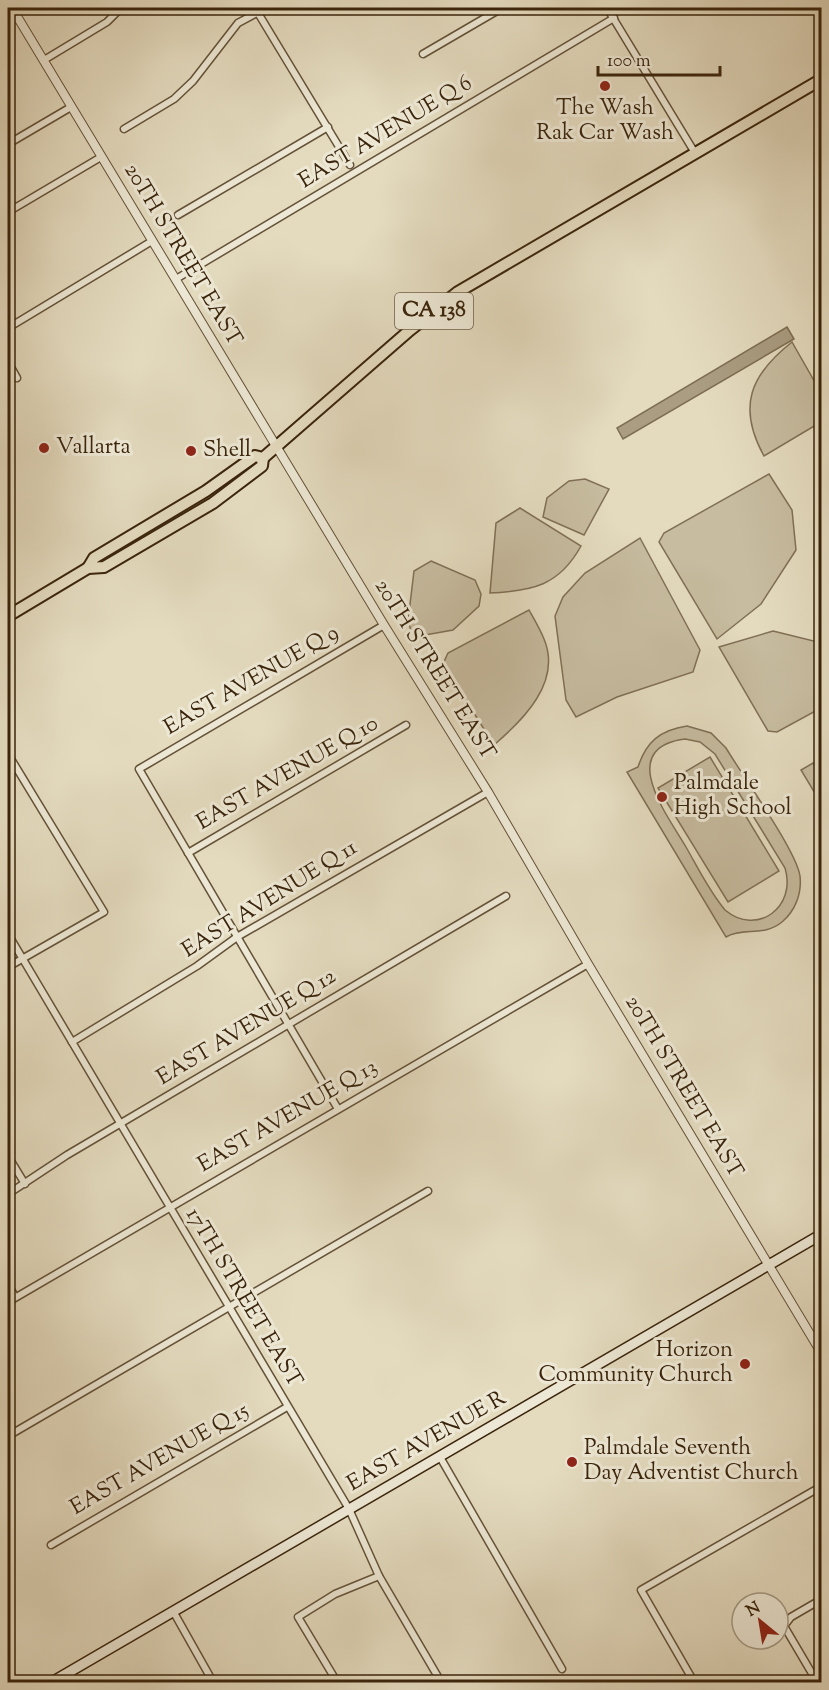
<svg xmlns="http://www.w3.org/2000/svg" width="829" height="1690" font-family="'Sorts Mill Goudy',serif">
	<style>
		.green { fill: #c7bca0; stroke: #807056; stroke-width: 1.5; fill-rule: evenodd }
		.water { fill: #aa9d82; stroke: #7d6d52; stroke-width: 1.5 }
		.lines { fill: none; stroke-linecap: round; stroke-linejoin: round }
		.minor-casing { stroke: #645238; stroke-width: 9 }
		.tertiary-casing { stroke: #645238; stroke-width: 10 }
		.secondary-casing { stroke: #3a240b; stroke-width: 12 }
		.trunk-casing { stroke: #3a240b; stroke-width: 14 }
		.minor { stroke: #ede8d5; stroke-width: 6 }
		.tertiary { stroke: #ede8d5; stroke-width: 8 }
		.secondary { stroke: #ede8d5; stroke-width: 9 }
		.trunk { stroke: #e4dbbf; stroke-width: 10 }
		.poi-dot { fill: #8f2418; stroke: #ede8d5; stroke-width: 2 }
		.labels { text-anchor: middle; dominant-baseline: central; stroke-width: 6; stroke-linejoin: round; paint-order: stroke }
		.shield { fill: #ede8d5; stroke: #705f48; stroke-width: 1.5 }
		.shield-label { font-size: 21px; font-weight: bold; fill: #3a240b }
		.poi-label { font-size: 22px; fill: #3a240b; stroke: #ede8d5; text-anchor: start }
		.street-label { font-size: 22px; fill: #3a240b; stroke: #ede8d5 }
	</style>
	<rect width="100%" height="100%" fill="#e4dbbf"/>
	<filter id="stains"><feTurbulence type="fractalNoise" baseFrequency=".00333" numOctaves="4"/><feColorMatrix values="0 0 0 0 .2 0 0 0 0 .09 0 0 0 0 .02 0 0 0 .5 -.17"/></filter>
	<radialGradient id="worn" r=".72"><stop offset=".6" stop-color="#630" stop-opacity="0"/><stop offset="1" stop-color="#630" stop-opacity=".3"/></radialGradient>
	<!-- green -->
	<g class="green">
		<path d="M 792,342 L 821,393 L 821,422 L 764,456 C 737,407 750,375 792,342 Z"/>
		<path d="M 769,474 L 792,510 L 796,550 L 761,604 L 717,639 L 659,542 L 664,533 Z"/>
		<path d="M 585,479 L 609,489 L 584,535 L 543,517 L 547,498 L 569,481 Z"/>
		<path d="M 520,508 L 581,546 C 559,586 532,591 490,593 L 496,523 Z"/>
		<path d="M 640,538 L 700,650 L 693,672 L 617,697 L 576,717 L 566,700 L 555,616 L 563,597 L 585,573 Z"/>
		<path d="M 431,561 L 475,580 L 481,594 L 479,606 L 453,630 L 425,635 L 411,631 L 408,621 L 414,571 Z"/>
		<path d="M 529,610 C 534,619 540,629 544,639 C 562,682 523,720 494,745 L 443,664 L 448,653 Z"/>
		<path d="M 773,631 L 822,643 L 821,708 L 777,732 L 768,731 L 719,647 Z"/>
		<path d="M 687,726 L 711,733 L 726,748 C 742,775 796,850 800,876 C 802,894 795,911 782,922 C 764,937 743,927 726,937 L 627,772 L 638,767 C 646,742 660,730 687,726 ZM 685,739 L 700,742 L 715,754 L 785,868 C 797,907 757,937 725,910 C 709,891 698,868 686,847 C 668,816 615,748 685,739 Z"/>
		<path d="M 710,757 L 779,871 L 728,902 L 658,788 Z"/>
		<path d="M 813,763 L 821,777 L 821,792 L 816,795 L 801,770 Z"/>
	</g>
	<!-- water -->
	<path class="water" d="M 787,327 L 794,339 L 623,439 L 617,428 Z"/>
	<g class="lines">
		<defs>
			<g id="minor">
				<path d="M 255,8 L 350,165"/>
				<path d="M 607,8 L 695,153"/>
				<path d="M 423,54 L 502,8"/>
				<path d="M 44,60 L 107,22 L 121,8"/>
				<path d="M 124,129 L 174,99 L 193,81 L 238,23 L 266,8"/>
				<path d="M 8,144 L 71,107"/>
				<path d="M 8,212 L 101,157"/>
				<path d="M 178,215 L 328,127"/>
				<path d="M 176,279 L 614,18"/>
				<path d="M 8,328 L 152,241"/>
				<path d="M 8,362 L 17,378"/>
				<path d="M 8,754 L 104,912 L 8,967"/>
				<path d="M 188,853 L 406,725"/>
				<path d="M 8,934 L 349,1509 L 379,1576 L 441,1682"/>
				<path d="M 72,1042 L 197,966 L 237,937 L 488,792"/>
				<path d="M 338,1109 L 139,769 L 384,625"/>
				<path d="M 8,1156 L 25,1184"/>
				<path d="M 8,1194 L 67,1155 L 506,896"/>
				<path d="M 8,1284 L 15,1297"/>
				<path d="M 8,1302 L 588,964"/>
				<path d="M 8,1436 L 428,1191"/>
				<path d="M 440,1457 L 562,1669"/>
				<path d="M 51,1545 L 287,1407"/>
				<path d="M 173,1611 L 213,1682"/>
				<path d="M 69,1672 L 75,1682"/>
				<path d="M 337,1682 L 298,1617 L 335,1594 L 379,1576"/>
				<path d="M 694,1682 L 641,1590 L 822,1486"/>
				<path d="M 817,1682 L 784,1626 L 791,1617 L 822,1599"/>
			</g>
			<path id="tertiary" d="M 12,8 L 384,625 L 488,792 L 588,964 L 822,1354"/>
			<path id="secondary" d="M 52,1682 L 822,1234"/>
			<g id="trunk">
				<path d="M 88,568 L 94,558 L 206,491 L 255,456 L 263,458 L 410,330 L 458,292 L 822,79"/>
				<path d="M 8,616 L 88,568 L 104,567 L 213,503 L 262,466 L 263,458"/>
			</g>
		</defs>
		<!-- minor casing -->
		<use href="#minor" class="minor-casing"/>
		<!-- tertiary casing -->
		<use href="#tertiary" class="tertiary-casing"/>
		<!-- secondary casing -->
		<use href="#secondary" class="secondary-casing"/>
		<!-- trunk casing -->
		<use href="#trunk" class="trunk-casing"/>
		<!-- minor -->
		<use href="#minor" class="minor"/>
		<!-- tertiary -->
		<use href="#tertiary" class="tertiary"/>
		<!-- secondary -->
		<use href="#secondary" class="secondary"/>
		<!-- trunk -->
		<use href="#trunk" class="trunk"/>
	</g>
	<!-- markers -->
	<g class="poi-dot">
		<circle cx="605" cy="86" r="6"/>
		<circle cx="44" cy="448" r="6"/>
		<circle cx="191" cy="451" r="6"/>
		<circle cx="662" cy="797" r="6"/>
		<circle cx="745" cy="1364" r="6"/>
		<circle cx="572" cy="1462" r="6"/>
	</g>
	<g class="labels">
		<!-- shield labels -->
		<rect class="shield" x="395" y="293" width="78" height="36" rx="4.5"/>
		<g class="shield-label">
			<text x="434" y="311">CA 138</text>
		</g>
		<!-- poi labels -->
		<g class="poi-label">
			<text x="605" y="109" text-anchor="middle">The Wash<tspan x="605" dy="25">Rak Car Wash</tspan></text>
			<text x="56" y="448">Vallarta</text>
			<text x="203" y="451">Shell</text>
			<text x="674" y="784">Palmdale<tspan x="674" dy="25">High School</tspan></text>
			<text x="733" y="1351" text-anchor="end">Horizon<tspan x="733" dy="25">Community Church</tspan></text>
			<text x="584" y="1449">Palmdale Seventh<tspan x="584" dy="25">Day Adventist Church</tspan></text>
		</g>
		<!-- street labels -->
		<g class="street-label">
			<text transform="translate(386 133) rotate(-31)">EAST AVENUE Q 6</text>
			<text transform="translate(182 255) rotate(59)">20TH STREET EAST</text>
			<text transform="translate(434 670) rotate(58)">20TH STREET EAST</text>
			<text transform="translate(252 681) rotate(-30)">EAST AVENUE Q 9</text>
			<text transform="translate(288 774) rotate(-30)">EAST AVENUE Q 10</text>
			<text transform="translate(270 900) rotate(-32)">EAST AVENUE Q 11</text>
			<text transform="translate(247 1028) rotate(-31)">EAST AVENUE Q 12</text>
			<text transform="translate(683 1087) rotate(59)">20TH STREET EAST</text>
			<text transform="translate(288 1117) rotate(-30)">EAST AVENUE Q 13</text>
			<text transform="translate(243 1298) rotate(59)">17TH STREET EAST</text>
			<text transform="translate(427 1442) rotate(-30)">EAST AVENUE R</text>
			<text transform="translate(160 1460) rotate(-30)">EAST AVENUE Q 15</text>
		</g>
	</g>
	<!-- margin -->
	<rect width="829" height="1690" fill="none" stroke="#e4dbbf" stroke-width="30"/>
	<rect x="9" y="9" width="811" height="1672" fill="none" stroke="#3a240b" stroke-width="3"/>
	<rect x="15" y="15" width="799" height="1660" fill="none" stroke="#3a240b" stroke-width="1.5"/>
	<!-- north arrow -->
	<g transform="translate(760 1621) rotate(330)"><circle r="28" fill="#ede8d5" stroke="#a59a84" stroke-width="1.5"/>
	<path d="M0-4.5L10 22L0 15L-10 22Z" fill="#8f2418"/>
	<text y="-9" font-size="16" font-weight="bold" text-anchor="middle" fill="#3a240b">N</text>
	</g>
	<!-- scale -->
	<path d="M598 66v9h122v-9" fill="none" stroke="#3a240b" stroke-width="3"/>
	<text x="607" y="66" font-size="18" fill="#3a240b" stroke="#ede8d5" stroke-width="4.5" paint-order="stroke">100 m</text>
	<rect width="100%" height="100%" filter="url(#stains)"/>
	<rect width="100%" height="100%" fill="url(#worn)"/>
</svg>
